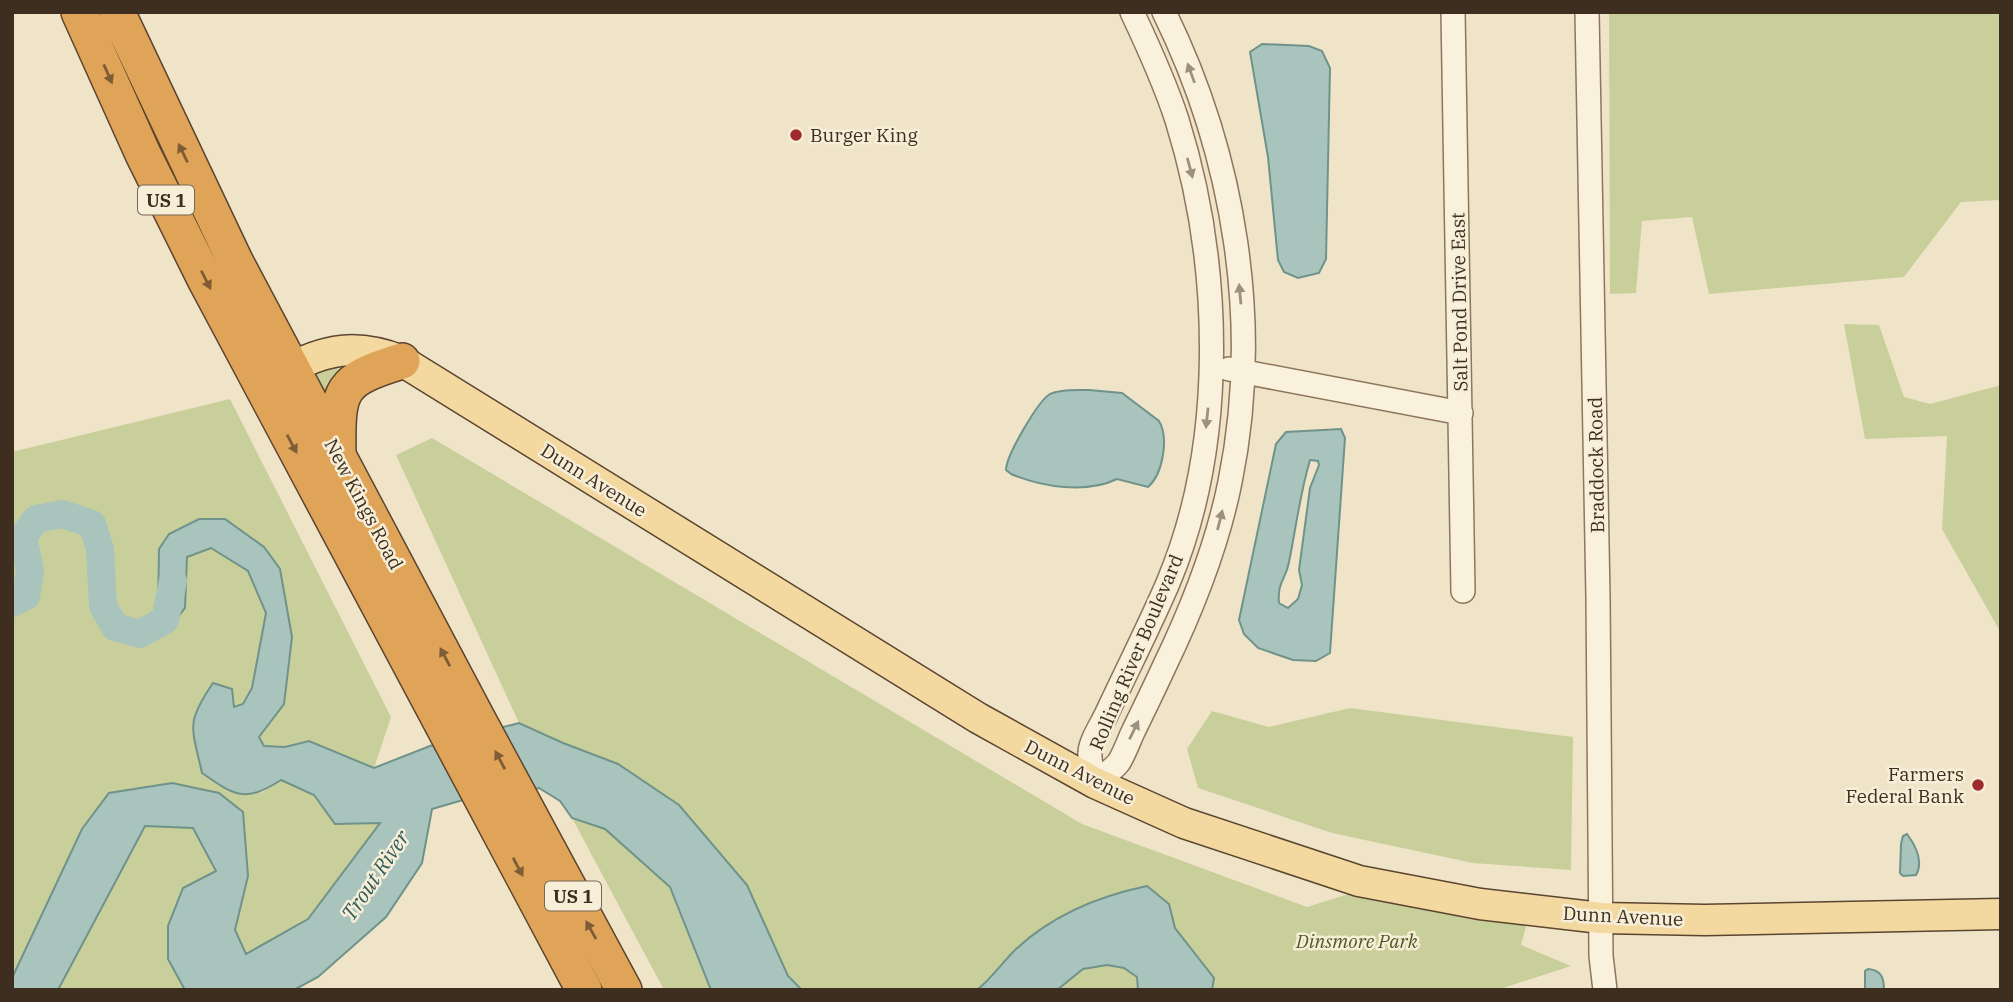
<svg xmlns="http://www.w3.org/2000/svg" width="2013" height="1002" font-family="'IBM Plex Serif',serif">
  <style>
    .green { fill: #c9cf9b }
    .water { fill: #a9c4bc; stroke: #6f938a; stroke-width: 2; fill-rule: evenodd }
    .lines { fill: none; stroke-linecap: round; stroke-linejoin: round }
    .river { stroke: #a9c4bc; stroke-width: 28 }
    .minor-casing { stroke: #8d765c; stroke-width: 26 }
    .major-casing { stroke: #5b4430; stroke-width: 33 }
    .highway-casing { stroke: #5b4430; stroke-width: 38 }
    .minor { stroke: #faf1dc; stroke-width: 23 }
    .major { stroke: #f3d9a0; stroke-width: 30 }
    .highway { stroke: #e0a458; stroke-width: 35 }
    .oneway { fill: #9c907e }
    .oneway2 { fill: #7e5d36 }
    .poi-dot { fill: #9e2a2b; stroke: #f7eed8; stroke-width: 2.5 }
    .labels { text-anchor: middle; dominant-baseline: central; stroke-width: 5; stroke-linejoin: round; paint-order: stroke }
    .shield { fill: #f7eed8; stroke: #756857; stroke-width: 2 }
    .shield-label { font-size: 18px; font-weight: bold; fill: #3d2e20 }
    .poi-label { font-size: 19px; fill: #3d2e20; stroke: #f7eed8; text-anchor: start }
    .street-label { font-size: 19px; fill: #3d2e20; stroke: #f7eed8 }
    .park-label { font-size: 19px; font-style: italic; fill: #4d5a26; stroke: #f7eed8 }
    .water-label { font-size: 21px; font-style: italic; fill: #2f5d5a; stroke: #f7eed8 }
  </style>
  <rect width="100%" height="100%" fill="#f0e4c8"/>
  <path class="green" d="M1609 12H2001V200L1961 202 1904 277 1709 294 1692 217 1642 221 1636 293 1610 294Z
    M1844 324 1879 325 1904 397 1930 404 2001 385V633L1942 529 1947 436 1865 439Z
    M348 365 328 398 310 374 327 367Z
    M230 399 391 717 374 768 309 741 285 747 264 746 259 737 284 704 292 637 280 569 199 519 159 591 158 612 172 625 185 608 187 557 211 548 248 571 266 613 252 688 243 704 234 707 213 683 261 793 281 780 314 795 335 824 380 822 308 919 246 954 235 930 248 876 243 812 109 793 82 829 12 978V452Z
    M432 438 1082 824 1307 907 1355 892 1527 923 1521 945 1571 966 1497 990H1212L1214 978 1175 928 1169 904 983 985 977 990H802L563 743 519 723 396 455Z
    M1350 708 1573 737 1571 870 1473 863 1332 833 1198 788 1187 749 1212 711 1269 727Z
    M572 818 605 829 670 887 711 990H664Z
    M145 826 194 828 216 871 168 959 185 990H58Z
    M1107 965 1124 968 1137 978 1138 990H1057L1083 969Z"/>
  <path class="water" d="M1262 44 1309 46 1322 51 1330 68 1326 259 1319 273 1298 278 1284 272 1278 260 1268 157 1250 52Z
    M1089 390 1122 393 1159 421C1169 438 1163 474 1148 487L1117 479C1086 494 1042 487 1011 474L1006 470C1006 456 1038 401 1050 394 1060 389 1078 390 1089 390Z
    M1341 429 1345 438 1330 653 1316 661 1293 660 1258 648 1244 634 1239 620 1276 444 1286 432ZM1310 460 1318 461 1319 465 1310 488 1299 570 1302 585 1298 599 1288 608 1279 603C1277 582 1286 579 1289 562 1296 528 1300 493 1310 460Z
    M199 519H225L264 547 280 569 292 637 284 704 259 737 264 746 285 747 309 741 374 768 430 746 519 723 563 743 618 764 679 805 747 885 788 976 802 990H711L670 887 605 829 572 818 560 801 539 788 463 800 432 809 422 863 386 917 318 977 294 990H185L168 959V926L183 888 216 871 193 828 145 826 58 990H12V978L82 829 109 793 172 783 219 793 243 812 248 876 235 930 246 954 308 919 380 823 335 824 314 795 281 780C245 803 235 796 202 773 192 727 185 724 213 683L232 689 234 707 243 704 252 688 266 613 248 571 211 548 187 557 185 608 171 626 158 612 159 549 169 534Z
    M1907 834C1916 846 1924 861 1916 875L1903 876 1900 873 1901 844 1903 836Z
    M1147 886 1169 904 1175 928 1214 978 1212 990H1138L1137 977 1124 968 1107 965 1083 969 1057 990H977C991 979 1002 963 1015 950 1052 915 1099 896 1147 886Z
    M1868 969C1881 970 1884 977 1884 990H1865V971Z"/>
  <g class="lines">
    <path class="river" d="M12 603 26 596 30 570 23 537 36 519 62 514 92 524 100 549 103 606 115 627 140 634 165 620 173 581"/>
    <g class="minor-casing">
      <path id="minor" d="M1453 12 1463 591
        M1587 12 1598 597 1601 956 1605 990
        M1229 369 1461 413
        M1095 783C1102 777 1113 770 1119 762 1124 754 1128 743 1132 734 1143 711 1154 689 1164 667 1193 607 1217 547 1230 482 1262 325 1235 156 1164 12
        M1095 783C1093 773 1089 761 1090 752 1091 740 1102 724 1107 713 1127 670 1149 627 1168 583 1227 443 1222 264 1177 120 1165 83 1149 48 1132 12"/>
    </g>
    <g class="major-casing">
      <path id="major" d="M272 377C319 352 350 340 402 361L978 718 1095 783 1184 823 1359 881 1480 904 1523 909 1601 918 1705 920 2001 914"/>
    </g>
    <g class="highway-casing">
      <path id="highway" d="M79 12 143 154 205 279 584 990
        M117 12 235 261 477 718 624 990
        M338 453C337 389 339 380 402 361"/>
    </g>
    <use href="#minor" class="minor"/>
    <use href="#major" class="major"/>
    <use href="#highway" class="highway"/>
  </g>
  <defs><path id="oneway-solid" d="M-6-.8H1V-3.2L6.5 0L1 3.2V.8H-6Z" transform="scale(1.75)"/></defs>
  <g class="oneway">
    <use href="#oneway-solid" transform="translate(1191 73) rotate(-110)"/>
    <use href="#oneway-solid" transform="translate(1190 168) rotate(75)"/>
    <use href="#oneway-solid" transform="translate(1240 294) rotate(-95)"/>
    <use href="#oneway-solid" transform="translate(1207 418) rotate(96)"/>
    <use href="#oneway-solid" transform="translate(1220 520) rotate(-76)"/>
    <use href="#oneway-solid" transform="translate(1134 730) rotate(-64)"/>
  </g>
  <g class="oneway2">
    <use href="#oneway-solid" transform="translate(108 74) rotate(66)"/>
    <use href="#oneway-solid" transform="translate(183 153) rotate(-116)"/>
    <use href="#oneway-solid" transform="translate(206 280) rotate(63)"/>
    <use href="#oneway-solid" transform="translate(292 444) rotate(62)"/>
    <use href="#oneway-solid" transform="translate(445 657) rotate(-118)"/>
    <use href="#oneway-solid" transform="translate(500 760) rotate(-118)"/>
    <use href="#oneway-solid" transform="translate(518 867) rotate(62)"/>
    <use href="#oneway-solid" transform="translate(591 930) rotate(-119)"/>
  </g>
  <g class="poi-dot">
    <circle cx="796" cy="135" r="7"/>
    <circle cx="1978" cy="785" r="7"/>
  </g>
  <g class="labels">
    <g class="shield">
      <rect x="138" y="185.5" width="56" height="29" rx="5"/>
      <rect x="545" y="881.5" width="56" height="29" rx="5"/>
    </g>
    <g class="shield-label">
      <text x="166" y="200">US 1</text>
      <text x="573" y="896">US 1</text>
    </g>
    <g class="poi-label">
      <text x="810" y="135">Burger King</text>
      <text x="1964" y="774" text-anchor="end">Farmers<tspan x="1964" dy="22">Federal Bank</tspan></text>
    </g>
    <g class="street-label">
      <text transform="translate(1459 302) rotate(-91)">Salt Pond Drive East</text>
      <text transform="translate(1596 465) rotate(-91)">Braddock Road</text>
      <text transform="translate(594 480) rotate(32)">Dunn Avenue</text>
      <text transform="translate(364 504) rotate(62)">New Kings Road</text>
      <text transform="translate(1136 652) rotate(-67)">Rolling River Boulevard</text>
      <text transform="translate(1080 772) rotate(27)">Dunn Avenue</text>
      <text transform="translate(1623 916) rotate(3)">Dunn Avenue</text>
    </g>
    <g class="park-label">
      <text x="1357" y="941">Dinsmore Park</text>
    </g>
    <g class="water-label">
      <text transform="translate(375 875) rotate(-56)">Trout River</text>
    </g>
  </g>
  <rect width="2013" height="1002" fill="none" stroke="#3d2e20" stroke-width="28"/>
</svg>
